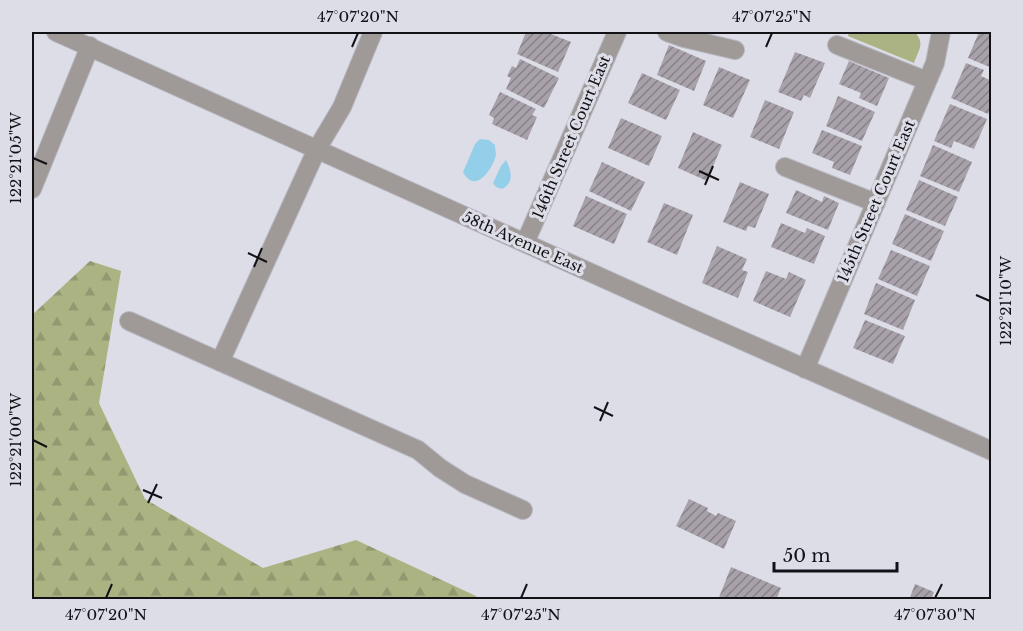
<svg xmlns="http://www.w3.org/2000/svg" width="1023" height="631" font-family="'Libre Baskerville',serif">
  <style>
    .forest { fill: url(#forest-firs) }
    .green { fill: #abb383 }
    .water { fill: #94cfea }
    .building { fill: url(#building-hatch) }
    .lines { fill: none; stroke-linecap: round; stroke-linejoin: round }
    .minor-casing { stroke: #b8b8c2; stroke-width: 20 }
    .minor { stroke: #9f9a98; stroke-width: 18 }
    .ticks { fill: none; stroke: #121216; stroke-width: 2 }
    .labels { text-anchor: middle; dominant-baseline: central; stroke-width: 6; stroke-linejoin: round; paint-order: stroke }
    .street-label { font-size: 15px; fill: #121216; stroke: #dddde8 }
    .neatline { fill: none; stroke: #121216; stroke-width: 2 }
    .ticks-label { font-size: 15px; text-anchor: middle; fill: #121216 }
  </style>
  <defs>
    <pattern id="forest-firs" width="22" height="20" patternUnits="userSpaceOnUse" patternTransform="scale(1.5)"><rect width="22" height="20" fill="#abb383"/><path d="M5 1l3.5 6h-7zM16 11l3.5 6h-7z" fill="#929970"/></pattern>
    <pattern id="building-hatch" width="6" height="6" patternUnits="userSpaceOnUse" patternTransform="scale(1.5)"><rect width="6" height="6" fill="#a8a1a9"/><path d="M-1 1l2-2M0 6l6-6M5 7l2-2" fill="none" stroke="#878289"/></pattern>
  </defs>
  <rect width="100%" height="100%" fill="#dddde8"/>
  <path class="forest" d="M90 261 121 271 99 403 145 499 263 568 356 540 476 596 478 599H32V315Z"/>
  <path class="green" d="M849 32H915C925 44 919 49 914 63L848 36Z"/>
  <path class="water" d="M480 139 489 140 495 145C495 146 496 154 496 155 493 169 475 195 463 172L475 144Z
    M506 160C511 170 515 183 502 189L496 187 493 183 501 166Z"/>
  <path class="building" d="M526 32H546L571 42 558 72 517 54Z
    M979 32H992V68L968 58Z
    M669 45 706 61 694 91 657 75Z
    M795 52 825 63 810 98 804 95 801 101 778 92Z
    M520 59 559 78 544 108 506 89 511 78 507 76 512 66 516 68Z
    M849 61 889 78 877 106 859 98 861 93 839 84Z
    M966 63 984 70 981 76 992 81V106L988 114 951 98Z
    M719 67 750 80 733 118 703 105Z
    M642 73 680 90 666 120 628 103Z
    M500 92 536 109 532 115 537 117 527 140 492 124 494 118 489 115Z
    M838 96 875 112 862 141 826 126Z
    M765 100 794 112 779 149 750 137Z
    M950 104 987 119 974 149 954 141 951 148 934 141Z
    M621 118 662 136 649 166 608 148Z
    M822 130 862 146 850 175 832 168 834 162 812 153Z
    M693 132 722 145 707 181 678 168Z
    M933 145 972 162 959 192 920 176Z
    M602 162 645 182 631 211 589 191Z
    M919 180 958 197 945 226 906 210Z
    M740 182 769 194 755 228 748 226 746 231 723 222Z
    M796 190 822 202 824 196 839 203 828 230 786 213Z
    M586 196 627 214 614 244 573 226Z
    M664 203 693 215 677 255 647 242Z
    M905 214 944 231 931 261 892 244Z
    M781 223 805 233 807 228 825 236 814 264 771 247Z
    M717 246 747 259 742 270 748 272 738 298 702 283Z
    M891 250 930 266 917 296 878 279Z
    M766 271 786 279 789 272 806 280 790 317 753 301Z
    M876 283 915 300 903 330 864 314Z
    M865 320 905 336 893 364 853 348Z
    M689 499 708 508 707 511 716 516 718 513 736 521 724 549 676 526Z
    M731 567 781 588 776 600H718Z
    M915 584 934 592 931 600H909Z"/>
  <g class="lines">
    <g class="minor-casing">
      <path id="minor" d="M56 32 698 321 992 451
        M667 32 684 38 735 50
        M837 45 927 81
        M785 167 876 203
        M32 189 90 46
        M525 243 617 32
        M129 321 418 450 440 468 465 484 523 510
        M220 362 317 149 342 107 373 32
        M805 369 935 63 941 32"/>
    </g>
    <use href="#minor" class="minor"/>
  </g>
  <path class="ticks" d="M352 47 358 33M766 47 772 33M33 158 47 164M699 171 719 180M705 185 713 166M248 253 267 262M254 267 262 248M976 295 990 301M594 407 613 416M600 421 608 402M33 440 47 447M143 490 162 498M148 503 157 484M106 598 112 584M521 598 527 584M935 598 942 584"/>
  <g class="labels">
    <g class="street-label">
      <text transform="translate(571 137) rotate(-67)">146th Street Court East</text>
      <text transform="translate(876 201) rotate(-67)">145th Street Court East</text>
      <text transform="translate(523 242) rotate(24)">58th Avenue East</text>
    </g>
  </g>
  <rect width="1023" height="631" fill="none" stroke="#dddde8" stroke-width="66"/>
  <path d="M774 562v9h123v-9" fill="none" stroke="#121216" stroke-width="3"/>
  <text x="783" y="562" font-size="18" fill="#121216" stroke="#dddde8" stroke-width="4.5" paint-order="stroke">50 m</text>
  <rect x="33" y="33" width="957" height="565" class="neatline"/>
  <g class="ticks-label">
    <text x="358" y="22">47°07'20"N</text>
    <text x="772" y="22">47°07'25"N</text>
    <text transform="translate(16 158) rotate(-90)" y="5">122°21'05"W</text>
    <text transform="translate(1006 301) rotate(-90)" y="5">122°21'10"W</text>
    <text transform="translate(16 440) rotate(-90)" y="5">122°21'00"W</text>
    <text x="106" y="620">47°07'20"N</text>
    <text x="521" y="620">47°07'25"N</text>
    <text x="935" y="620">47°07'30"N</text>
  </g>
</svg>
